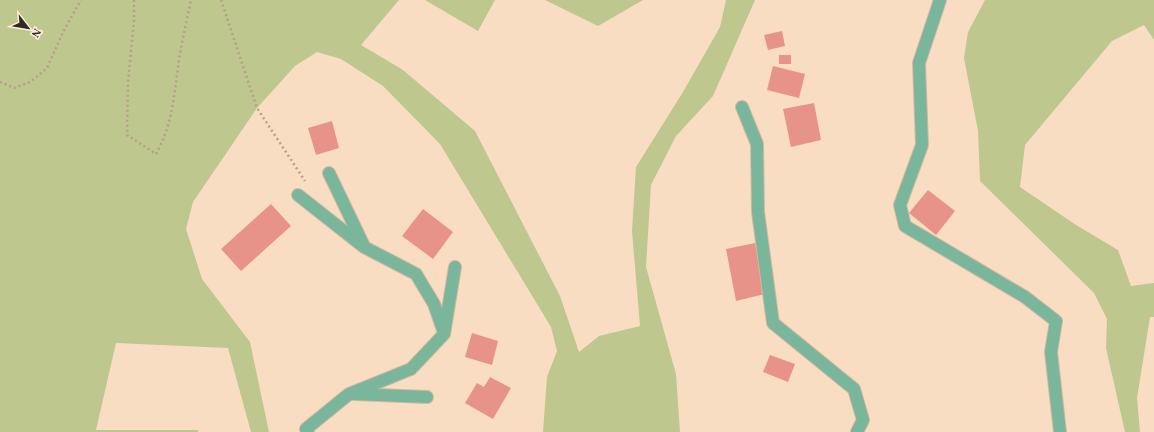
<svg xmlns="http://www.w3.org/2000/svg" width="1154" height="432" font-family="Georgia,serif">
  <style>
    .green { fill: #bec78e }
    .building { fill: #e7938a }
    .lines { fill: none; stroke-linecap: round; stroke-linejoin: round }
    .minor-casing { stroke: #d2b9a1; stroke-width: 14 }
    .path { stroke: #b6a08a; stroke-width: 2.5; stroke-dasharray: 2 3; stroke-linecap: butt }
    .minor { stroke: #79b69b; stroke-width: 12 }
  </style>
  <rect width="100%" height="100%" fill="#f9ddc2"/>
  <path class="green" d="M0 0H399L361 45 403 70 475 131 560 296 579 352 599 336 640 326 632 231 636 167 683 92 720 27 726 0H755L713 96 676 136 651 185 646 267 676 374 680 432H543L547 377 557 351 551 327 440 144 383 86 341 59 317 52 295 66 257 108 193 202 186 229 202 279 250 342 269 432H251L228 348 116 343 96 430H198V432H0Z
    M425 0H495L478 31Z
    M545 0H643L598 26Z
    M985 0H1154V40L1144 25 1112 41 1025 145 1020 187 1076 225 1118 250 1131 286 1154 283V317H1150L1137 398 1140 432H1125L1106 348 1107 319 1094 293 980 181 978 131 964 58 968 32Z"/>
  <path class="building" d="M782 31 785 46 768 50 764 35Z
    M779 55H791V64H779Z
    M773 66 805 74 799 98 767 90Z
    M814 103 821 140 791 147 783 109Z
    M332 121 339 148 316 155 308 128Z
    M928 190 955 211 936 235 909 213Z
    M271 204 291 226 241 271 221 249Z
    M423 209 453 232 433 259 402 236Z
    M755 243 765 294 736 301 726 249Z
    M472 333 498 341 492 365 465 357Z
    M770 355 795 364 788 382 763 372Z
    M490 377 511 388 493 419 465 403 477 383 484 387Z"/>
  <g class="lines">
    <g class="minor-casing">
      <path id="minor" d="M940 0 919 63 922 145 900 205 905 226 1025 297 1056 321 1051 352 1060 432
        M742 107 757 144 758 212 773 323 854 389 863 420 857 432
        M329 173 363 244
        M298 195 364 247 416 274 434 304 444 333
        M354 394 427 397
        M308 432 306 429 349 394 411 369 444 334 455 267"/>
    </g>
    <path class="path" d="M134 0V21L128 82 127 135 156 154C173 124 174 94 179 60 182 40 187 20 191 0
      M221 0 257 108 305 181
      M0 82 14 88 30 82 47 68 64 30 81 0"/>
    <use href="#minor" class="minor"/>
  </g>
  <g transform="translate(28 28) rotate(121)" stroke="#fdecdc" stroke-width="3" paint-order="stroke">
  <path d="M0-3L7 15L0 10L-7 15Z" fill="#34291f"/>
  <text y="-6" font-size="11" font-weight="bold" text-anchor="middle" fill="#34291f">N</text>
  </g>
</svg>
